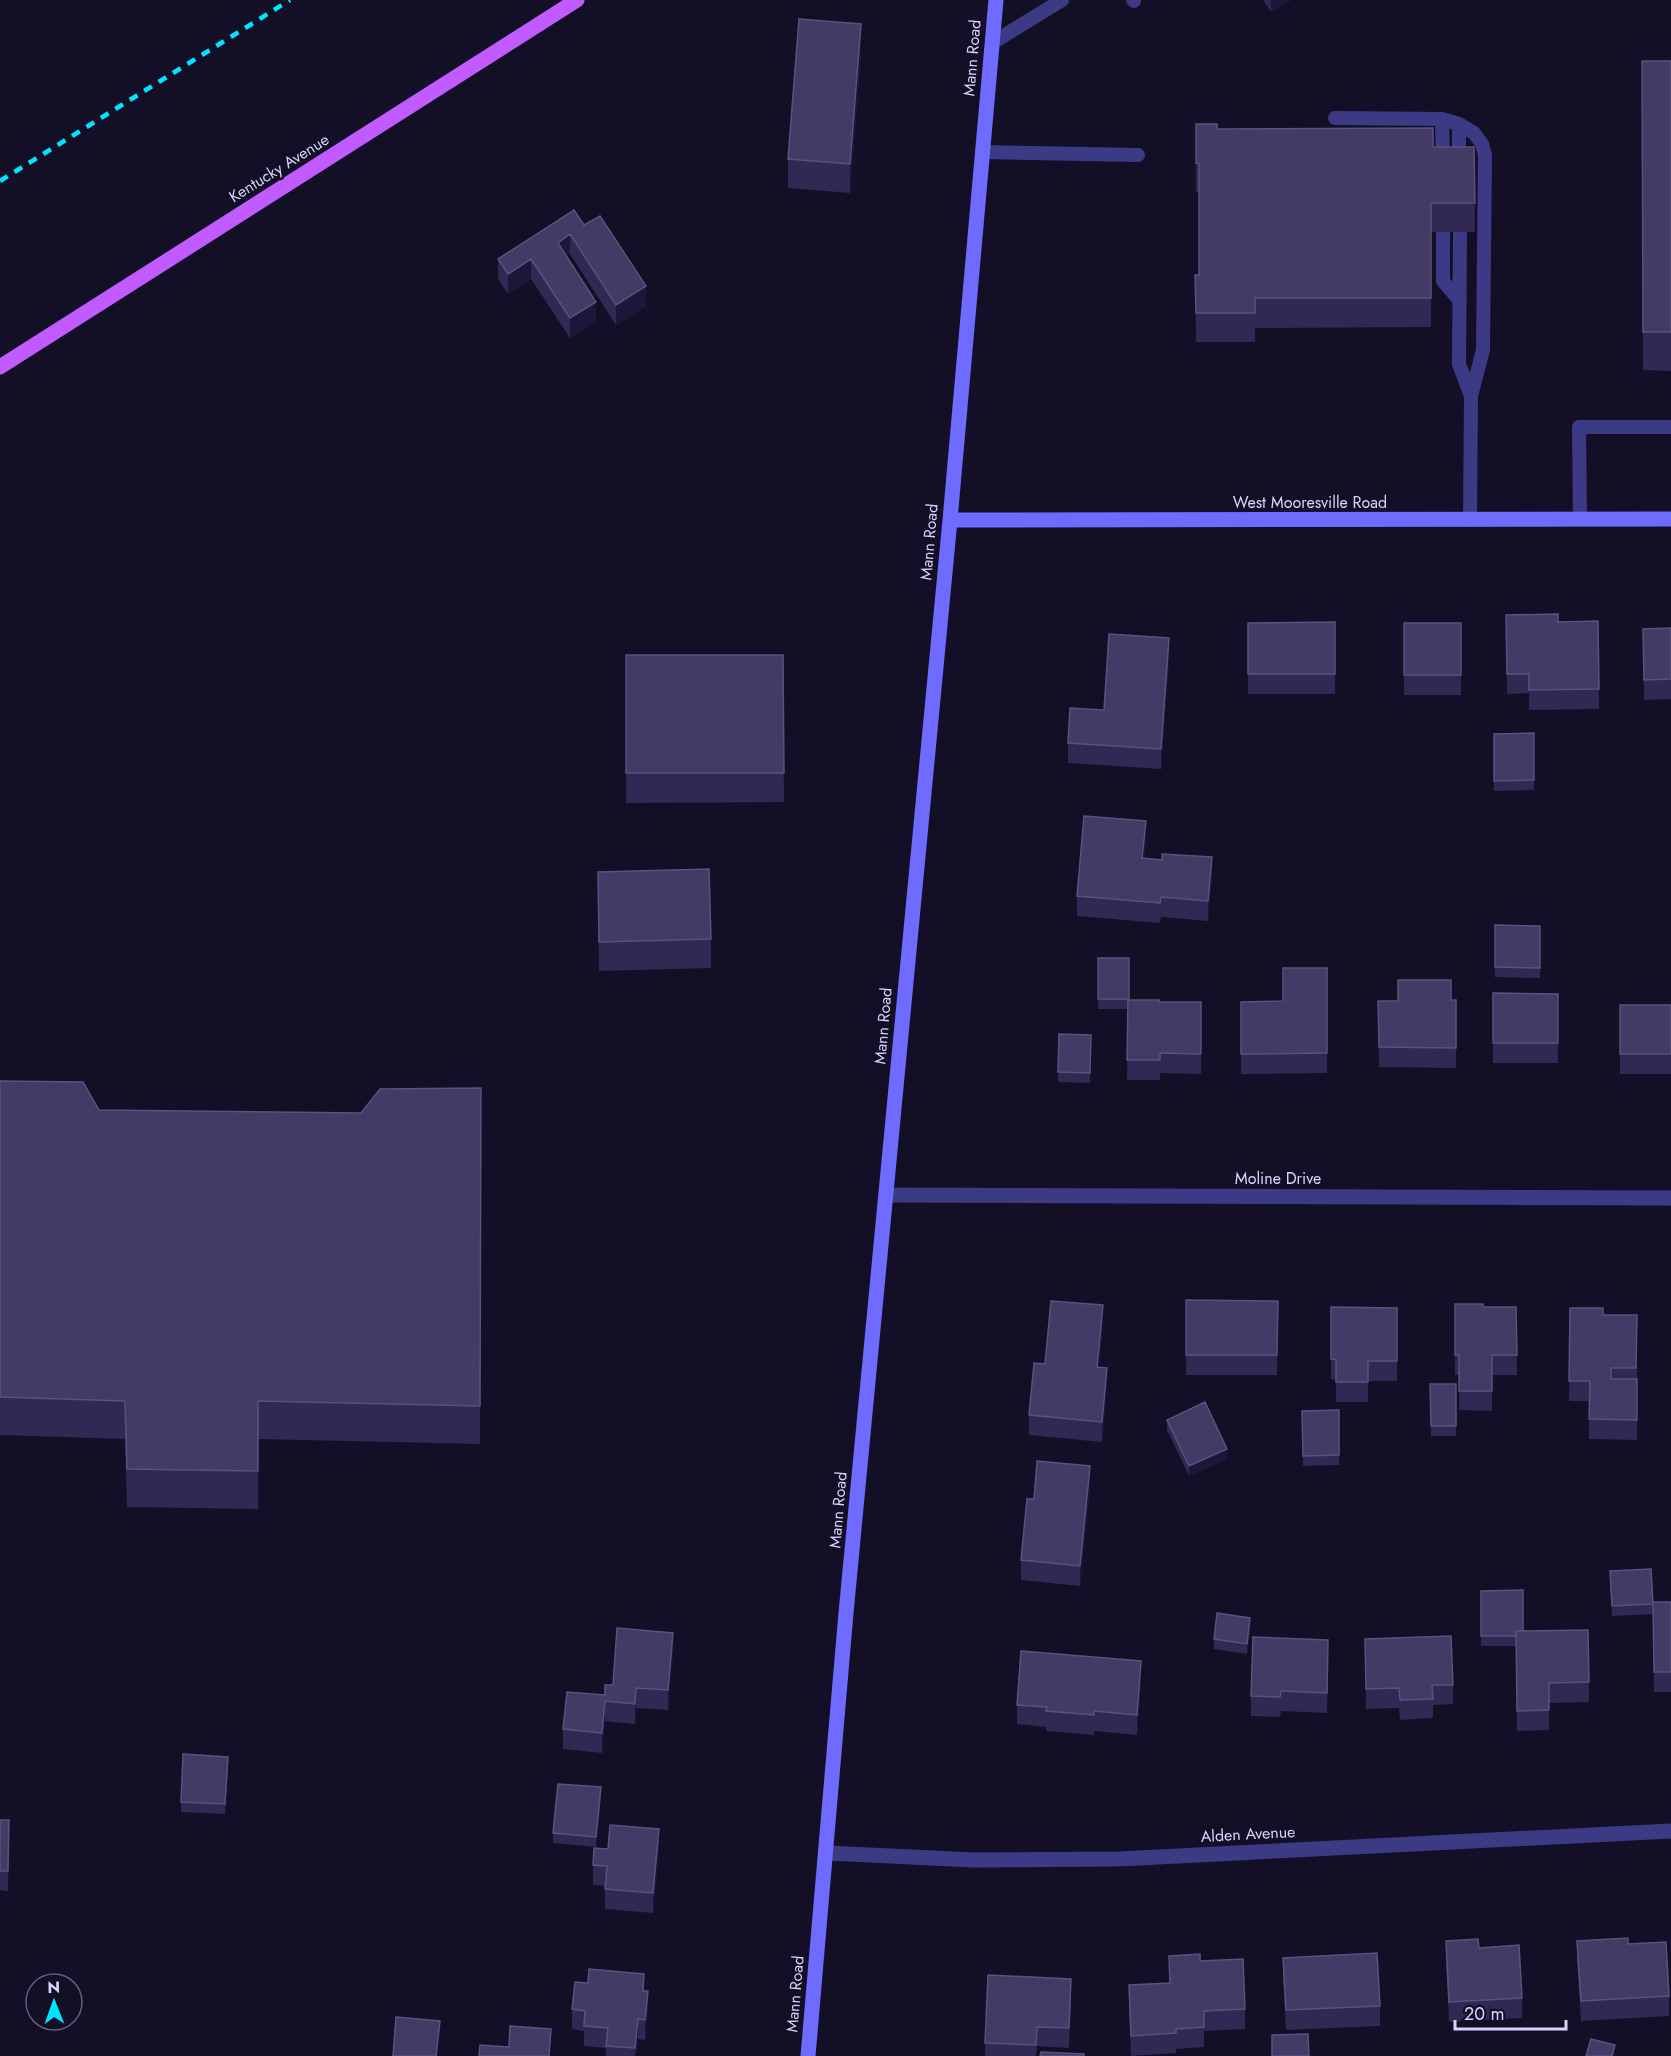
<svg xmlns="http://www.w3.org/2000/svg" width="1671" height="2056" font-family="Jost,sans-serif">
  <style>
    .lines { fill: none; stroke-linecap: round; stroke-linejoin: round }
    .lane { stroke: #3d3a85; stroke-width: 14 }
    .street { stroke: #3d3a85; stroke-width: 15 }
    .secondary { stroke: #6f6bff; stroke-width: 15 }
    .primary { stroke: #c25bff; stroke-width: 15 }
    .rail { stroke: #00e5ff; stroke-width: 4.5; stroke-dasharray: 9 8; stroke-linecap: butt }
    .wall { fill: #312854 }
    .shaded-wall { fill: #1d163a }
    .building { fill: #433a66; stroke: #5a527e; stroke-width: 1.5 }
    .labels { text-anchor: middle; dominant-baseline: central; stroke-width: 5; stroke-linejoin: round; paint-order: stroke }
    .street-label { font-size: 16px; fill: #d9d4ff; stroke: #130f26 }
  </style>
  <rect width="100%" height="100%" fill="#130f26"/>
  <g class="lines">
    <path class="lane" d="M1133 0 1134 1
      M992 43 1062 0
      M1335 118 1442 119 1459 124 1474 133 1482 144 1485 155 1483 350 1471 396 1470 520
      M1442 119 1443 165
      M982 152 1138 155
      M1459 165V124
      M1443 232V281L1460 301
      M1460 233 1459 364 1471 396
      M1580 519 1579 427H1671"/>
    <path class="street" d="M886 1195 1671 1198
      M827 1853 974 1860 1118 1859 1671 1831"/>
    <path class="secondary" d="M950 520 1671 519
      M808 2056 846 1613 950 520 996 0"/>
    <path class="primary" d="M0 367 577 0"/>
    <path class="rail" d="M0 181 290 0"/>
  </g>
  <path class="wall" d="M1263 0H1291L1271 12Z
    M861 53 850 193 788 188V159Z
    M1642 61H1671V371L1643 370Z
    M1196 124 1217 129 1433 147H1474L1475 232H1431V327L1255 328V342H1196L1195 275H1199V192H1196Z
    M584 225 646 306 616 325 570 254 567 256 596 322 570 338 531 279 508 294 498 279V259Z
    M1506 615 1558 622 1598 621 1599 709 1529 710V693L1507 694Z
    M1335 622V694H1248V623Z
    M1404 623H1461V695H1404Z
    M1671 628V699L1644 700 1643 629Z
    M626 655H783L784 802 626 803Z
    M1169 658 1161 769 1068 763V743L1104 710Z
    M1534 733V790L1494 791V734Z
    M1146 841 1144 859 1162 860 1212 877 1208 921 1161 917 1160 923 1077 916V896Z
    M598 872 711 939V968L599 971Z
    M1495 925 1540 926V978L1495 977Z
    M1098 958 1129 1000 1159 1002H1201V1074L1160 1073V1080H1127L1128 1009H1098Z
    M1327 968V1073L1241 1074V1002L1283 1001Z
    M1493 993 1558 994V1063H1493Z
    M1456 1000V1068L1379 1067 1378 1001Z
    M1620 1005H1671V1074H1620Z
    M1059 1034 1091 1035 1090 1083 1058 1082Z
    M0 1081 99 1110 361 1113 481 1088 480 1444 258 1439V1509L127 1507 125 1439 0 1435Z
    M1186 1300 1278 1301 1277 1375H1186Z
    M1455 1304 1483 1307H1516L1517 1375H1492V1411L1459 1410V1375H1455Z
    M1331 1307 1397 1308V1381H1368V1402H1336V1380L1331 1379Z
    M1570 1308 1603 1315H1637V1440L1589 1439V1401H1569Z
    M1103 1325 1099 1367 1107 1388 1102 1442 1029 1435V1415L1045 1364Z
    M1430 1384H1456V1436H1431Z
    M1339 1410V1465L1303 1466 1302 1411Z
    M1167 1420 1227 1459 1189 1476 1167 1430Z
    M1090 1486 1080 1586 1021 1580V1560L1034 1499Z
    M1610 1571 1653 1604V1614L1612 1616Z
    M1481 1591 1523 1631 1589 1682V1702L1549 1703V1730L1517 1731 1516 1646H1481Z
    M1653 1602H1671V1692H1654Z
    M1250 1628 1247 1654 1214 1649V1639Z
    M1365 1639 1453 1685V1704L1433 1705V1718L1400 1720 1399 1708 1366 1709Z
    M673 1653 668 1710 636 1708 635 1724 605 1721 602 1753 563 1749V1729L605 1695 613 1685Z
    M1328 1660 1327 1713 1281 1711 1280 1717 1251 1716V1696Z
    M1141 1681 1137 1735 1094 1731V1735L1046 1731V1727L1017 1724V1705Z
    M228 1767 225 1814 181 1812V1802Z
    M601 1797 596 1847 553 1843V1833Z
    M0 1820H9L8 1891 0 1890Z
    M608 1849H659L653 1913 605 1909V1886L593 1885V1865Z
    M1446 1941 1479 1948 1522 1998V2018L1449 2022 1446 1961Z
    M1577 1941 1628 1944 1669 1996V2016L1581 2021 1577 1961Z
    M1169 1956 1200 1961 1245 2009V2029L1204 2031V2047L1176 2049V2053L1131 2056 1129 2005V1985L1169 1983Z
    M1283 1958 1380 2006V2026L1286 2030 1283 1978Z
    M644 1991 648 2011 645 2040 638 2039 636 2056H606V2048L584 2046V2031L572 2029V2009Z
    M1071 1999 1069 2048 1037 2046 1036 2056H985V2043Z"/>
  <path class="shaded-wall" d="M1271 0H1291L1271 12Z
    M861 24V53L850 193V164Z
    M570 234V254L558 263V243Z
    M531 259V279L508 294V274Z
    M646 286V306L616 325V305Z
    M596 302V322L570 338V318Z
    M1169 638V658L1161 769V749Z
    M1146 821V841L1142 878V858Z
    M1212 857V877L1208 921V901Z
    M1103 1305V1325L1097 1387V1367Z
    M1107 1368V1388L1102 1442V1422Z
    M1227 1449V1459L1189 1476V1466Z
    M1090 1466V1486L1080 1586V1566Z
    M1250 1618V1628L1247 1654V1644Z
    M673 1633V1653L668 1710V1690Z
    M1328 1640V1660L1327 1713V1693Z
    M1141 1661V1681L1137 1735V1715Z
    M636 1688V1708L635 1724V1704Z
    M605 1701V1721L602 1753V1733Z
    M601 1787V1797L596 1847V1837Z
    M659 1829V1849L653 1913V1893Z
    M1071 1979V1999L1069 2048V2028Z
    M648 1991V2011L645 2040V2020Z
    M638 2019V2039L636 2056H635Z
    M440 2021V2031L437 2056H436Z"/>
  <path class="building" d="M799 19 861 24 850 164 788 159Z
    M1642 61H1671V332H1643Z
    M1196 124H1217V129L1433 128V147H1474L1475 203H1431V298H1255V313H1196L1195 275H1199V163H1196Z
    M574 210 584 225 600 216 646 286 616 305 570 234 558 243 596 302 570 318 531 259 508 274 498 259Z
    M1558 614V622L1598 621 1599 689 1529 690V674H1507L1506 615Z
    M1335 622V674H1248V623Z
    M1404 623H1461V675H1404Z
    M1671 628V679L1644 680 1643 629Z
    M1109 634 1169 638 1161 749 1068 743 1070 708 1104 710Z
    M626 655H783L784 773H626Z
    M1534 733V780L1494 781V734Z
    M1084 816 1146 821 1142 858 1162 860V854L1212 857 1208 901 1161 897 1160 903 1077 896Z
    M709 869 711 939 599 942 598 872Z
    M1495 925 1540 926V968L1495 967Z
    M1098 958H1129V999H1098Z
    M1283 968H1327V1053L1241 1054V1002L1283 1001Z
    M1398 980H1451V1000H1456V1048L1379 1047 1378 1001H1398Z
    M1493 993 1558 994V1043H1493Z
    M1128 1000H1159V1002H1201V1054L1160 1053V1060H1127Z
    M1620 1005H1671V1054H1620Z
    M1059 1034 1091 1035 1090 1073 1058 1072Z
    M0 1081 83 1082 99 1110 361 1113 380 1089 481 1088 480 1406 258 1401V1471L127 1469 125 1401 0 1397Z
    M1186 1300 1278 1301 1277 1355H1186Z
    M1051 1301 1103 1305 1097 1367 1107 1368 1102 1422 1029 1415 1034 1363 1045 1364Z
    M1455 1304H1483V1307H1516L1517 1355H1492V1391H1459V1355H1455Z
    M1331 1307 1397 1308V1361H1368V1382H1336V1360L1331 1359Z
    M1570 1308H1603V1315H1637L1636 1368H1611V1379H1637V1420L1589 1419 1590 1381H1569Z
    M1430 1384H1456V1426H1431Z
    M1205 1402 1227 1449 1189 1466 1167 1420Z
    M1339 1410V1455L1303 1456 1302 1411Z
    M1037 1461 1090 1466 1080 1566 1021 1560 1027 1499H1034Z
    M1651 1569 1653 1604 1612 1606 1610 1571Z
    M1523 1590V1631H1516V1636H1481V1591Z
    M1653 1602H1671V1672H1654Z
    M1217 1613 1250 1618 1247 1644 1214 1639Z
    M617 1628 673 1633 668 1690 636 1688 635 1704 605 1701 602 1733 563 1729 567 1692 605 1695V1685H613Z
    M1588 1630 1589 1682 1549 1683V1710L1517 1711 1516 1631Z
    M1451 1636 1453 1685H1432L1433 1699 1400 1700 1399 1688 1366 1689 1365 1639Z
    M1253 1637 1328 1640 1327 1693 1281 1691 1280 1697 1251 1696Z
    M1021 1651 1141 1661 1137 1715 1094 1711V1715L1046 1711 1047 1707 1017 1705Z
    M183 1754 228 1757 225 1804 181 1802Z
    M558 1784 601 1787 596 1837 553 1833Z
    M0 1820H9L8 1871H0Z
    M610 1825 659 1829 653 1893 605 1889 607 1866 593 1865 594 1848 608 1849Z
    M1628 1938V1944L1666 1942 1669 1996 1581 2001 1577 1941Z
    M1478 1939 1479 1948 1519 1945 1522 1998 1449 2002 1446 1941Z
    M1377 1953 1380 2006 1286 2010 1283 1958Z
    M1200 1954V1961L1243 1959 1245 2009 1204 2011V2027L1176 2029V2033L1131 2036 1129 1985 1170 1983 1169 1956Z
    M589 1969 644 1974 643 1991H648L645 2020 638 2019 635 2048 606 2046 608 2028 584 2026 585 2011 572 2009 575 1982 588 1983Z
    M988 1975 1071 1979 1069 2028 1037 2027 1036 2045 985 2043Z
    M396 2017 440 2021 436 2056H393Z
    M510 2026 551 2029 549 2056H479L480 2045 509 2047Z
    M1308 2034 1309 2056H1272V2035Z
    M1591 2039 1615 2045 1612 2056H1586Z
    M1041 2052 1084 2054V2056H1040Z"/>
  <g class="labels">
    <g class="street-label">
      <text transform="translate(972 58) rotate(-85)">Mann Road</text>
      <text transform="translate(279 168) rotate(-32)">Kentucky Avenue</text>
      <text x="1310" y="502">West Mooresville Road</text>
      <text transform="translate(929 542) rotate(-85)">Mann Road</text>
      <text transform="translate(883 1026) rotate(-85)">Mann Road</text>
      <text x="1278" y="1178">Moline Drive</text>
      <text transform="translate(838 1510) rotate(-85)">Mann Road</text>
      <text transform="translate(1248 1834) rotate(-3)">Alden Avenue</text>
      <text transform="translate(795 1994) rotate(-85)">Mann Road</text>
    </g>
  </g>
  <g transform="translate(54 2002) rotate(359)"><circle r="28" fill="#130f26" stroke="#625e7d" stroke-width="1.5"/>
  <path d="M0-4.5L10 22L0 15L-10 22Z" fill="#00e5ff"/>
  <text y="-9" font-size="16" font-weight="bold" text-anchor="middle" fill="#d9d4ff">N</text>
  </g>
  <path d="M1455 2020v9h111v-9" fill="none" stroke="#d9d4ff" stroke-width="3"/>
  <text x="1464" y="2020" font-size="18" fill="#d9d4ff" stroke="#130f26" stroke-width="4.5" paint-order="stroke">20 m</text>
</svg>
